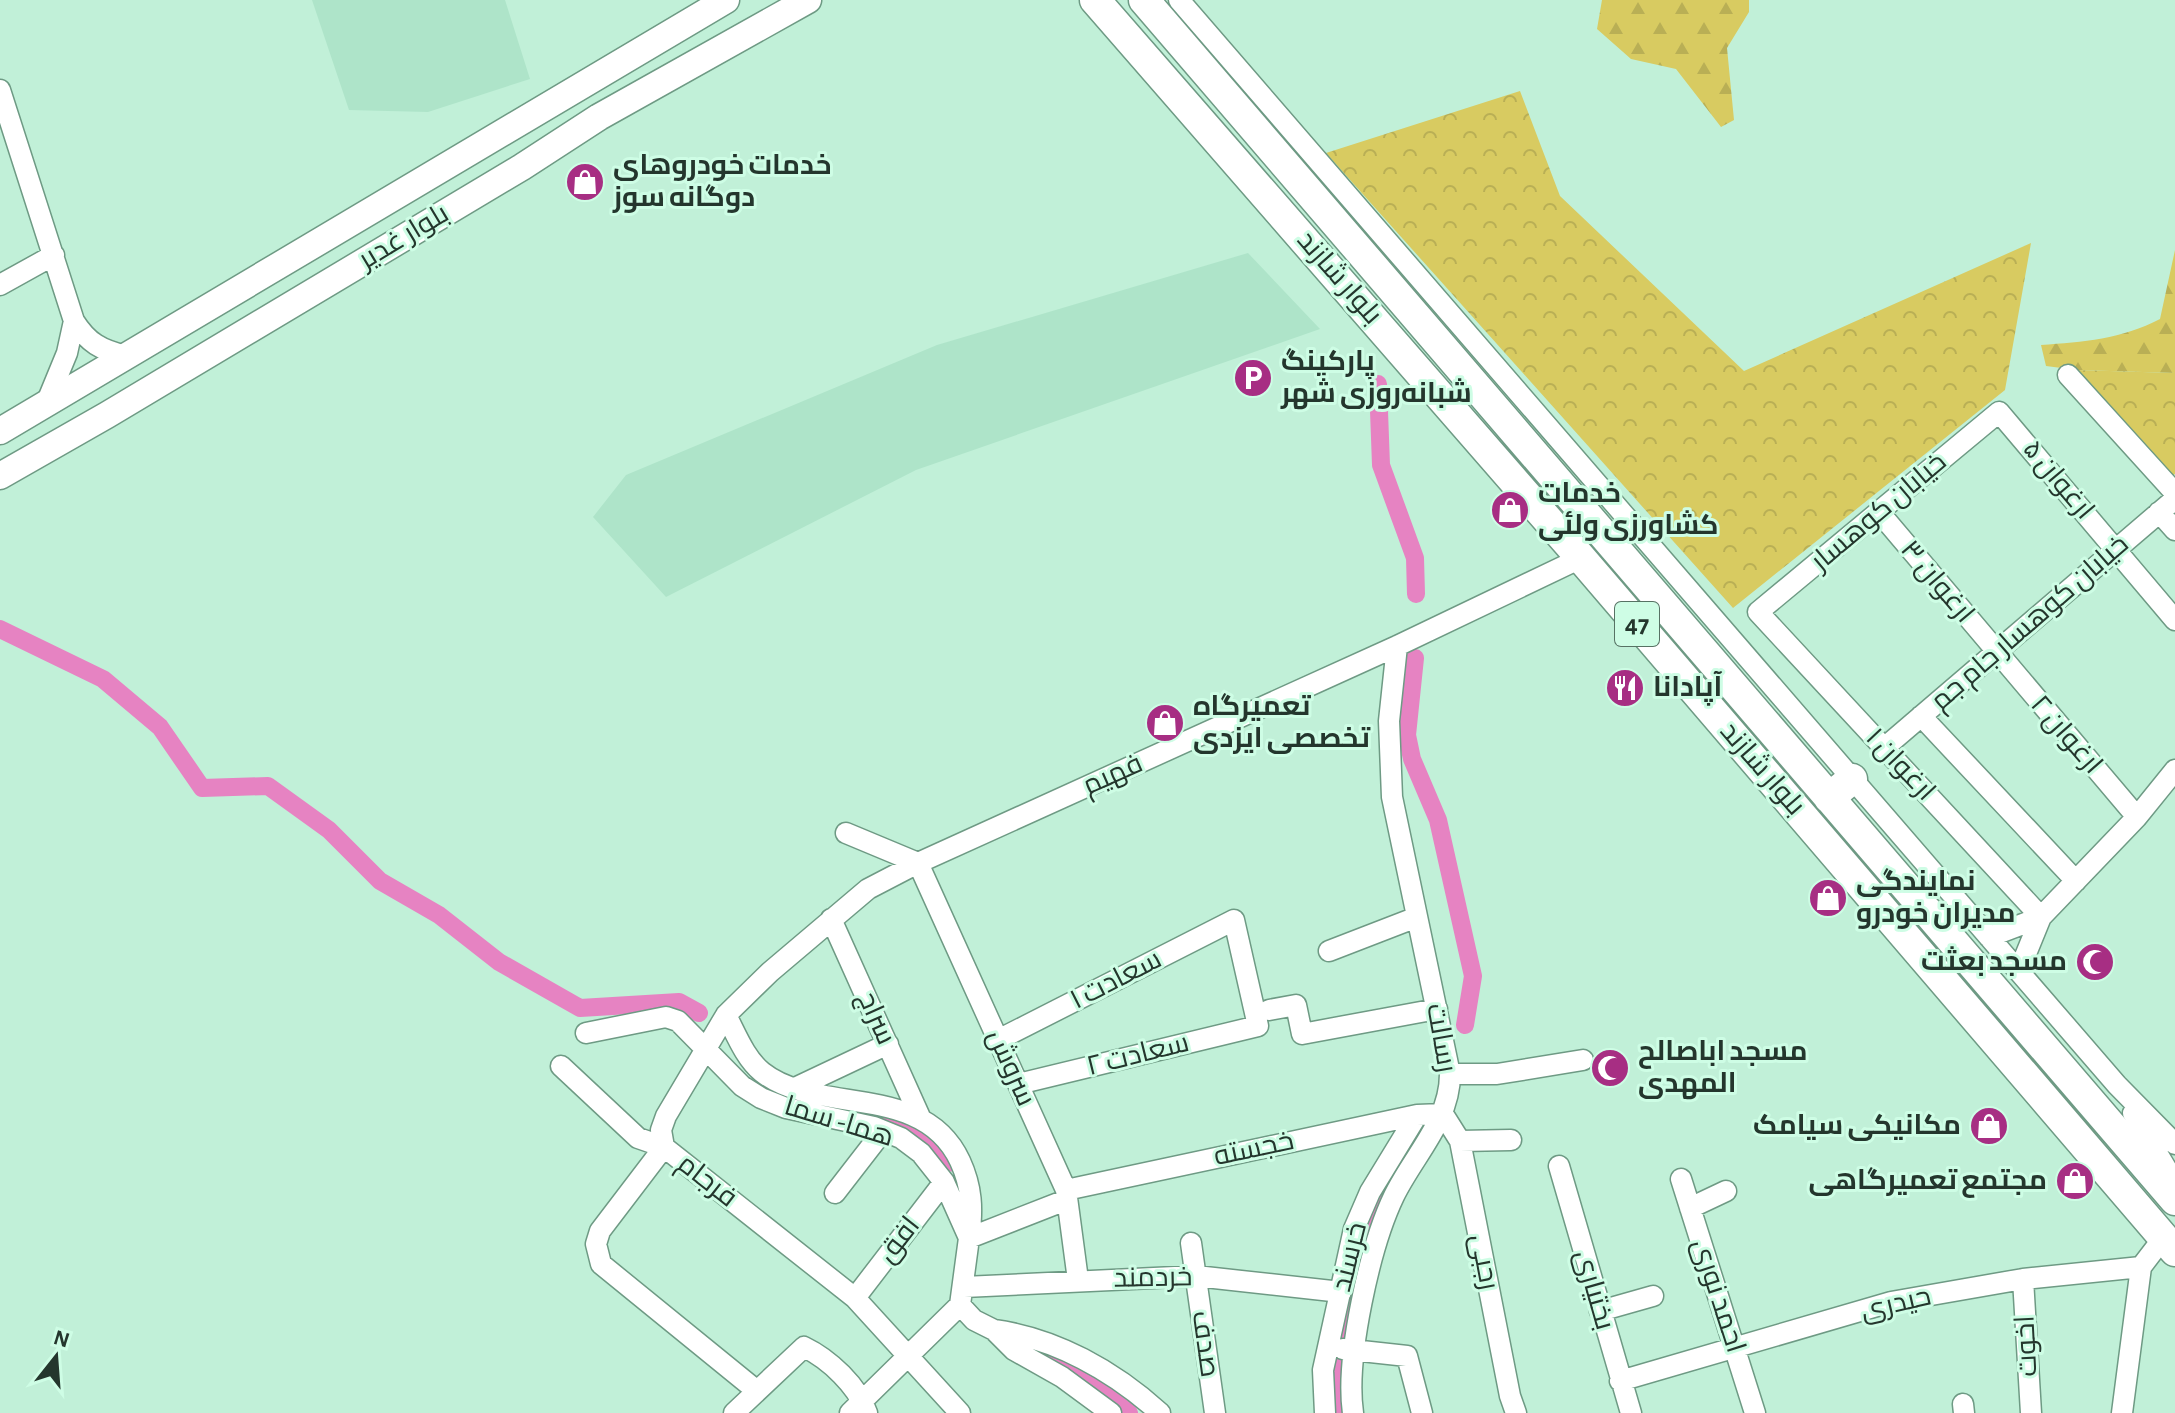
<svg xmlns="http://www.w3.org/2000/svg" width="2175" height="1413" font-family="'Alegreya Sans',Cairo,sans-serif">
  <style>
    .built { fill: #aee4c9 }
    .forest { fill: url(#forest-firs) }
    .park { fill: url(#park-crowns) }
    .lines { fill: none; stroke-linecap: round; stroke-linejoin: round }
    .canal { stroke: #e683c2; stroke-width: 18 }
    .minor-casing { stroke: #6e9a84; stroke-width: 23 }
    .major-casing { stroke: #6e9a84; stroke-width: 29 }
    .highway-casing { stroke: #6e9a84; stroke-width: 33 }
    .minor { stroke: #fff; stroke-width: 20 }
    .major { stroke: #fff; stroke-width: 26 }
    .highway { stroke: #fff; stroke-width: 30 }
    .labels { text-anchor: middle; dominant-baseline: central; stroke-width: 6; stroke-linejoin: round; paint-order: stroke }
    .shield { fill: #cefde5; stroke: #577264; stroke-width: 2 }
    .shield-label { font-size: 26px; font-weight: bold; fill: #24362d }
    .poi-label { font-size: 28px; font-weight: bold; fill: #24362d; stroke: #cefde5; text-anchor: start }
    .street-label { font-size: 28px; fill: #24362d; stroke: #cefde5 }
  </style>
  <defs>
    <pattern id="forest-firs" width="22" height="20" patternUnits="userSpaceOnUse" patternTransform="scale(2)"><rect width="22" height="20" fill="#d8cb61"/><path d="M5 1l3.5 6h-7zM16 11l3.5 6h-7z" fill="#b9af55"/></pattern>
    <pattern id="park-crowns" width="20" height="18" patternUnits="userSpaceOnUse" patternTransform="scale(2)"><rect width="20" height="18" fill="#d8cb61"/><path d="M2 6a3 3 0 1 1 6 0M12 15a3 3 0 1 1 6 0" fill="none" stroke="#b9af55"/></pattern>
  </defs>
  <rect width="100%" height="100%" fill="#c1f0d8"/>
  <path class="built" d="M312 0H505L530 79 428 112 349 110Z
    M1248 253 1320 329 916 470 666 597 593 517 626 475 937 345Z"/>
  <path class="forest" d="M1602 0H1749V12L1727 48 1734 120 1721 127 1676 69 1631 59 1597 29Z
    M2175 250V373L2077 370 2046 366 2041 345C2083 342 2122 339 2160 319Z"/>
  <path class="park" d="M1520 91 1560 196 1744 371 2031 243 2005 390 1733 608 1326 153Z
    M2077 370 2175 373V474L2172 476Z"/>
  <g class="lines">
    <path class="canal" d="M1378 384 1381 465 1415 558 1416 594
      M0 629 103 679 160 727 202 788 268 786 329 830 380 881 439 915 499 962 580 1008 679 1002 699 1013
      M1415 658 1407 735 1412 759 1438 820 1473 976 1465 1025
      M848 1109C889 1115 927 1130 954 1163
      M1022 1342 1066 1365 1129 1413
      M1339 1413 1336 1358 1364 1233 1386 1186 1420 1135"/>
    <g class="minor-casing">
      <path id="minor" d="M1179 0 2117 1085 2175 1144
        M0 90 74 321C88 343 101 350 126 356
        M0 285 54 255
        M2068 375 2175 493
        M46 404 67 353 74 321
        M1879 512 2137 817
        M2159 512 2175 530
        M1921 716 2076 881
        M1884 748 2175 499
        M846 833 918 863 1066 1190 1078 1280
        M2041 917 1758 612 1999 412 2175 620
        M831 919 920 1117
        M1989 937 2041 917
        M1329 951 1417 917
        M2019 971 2041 917 2137 817 2175 770
        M1269 1010 1296 1005 1302 1034 1437 1009
        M726 1015C736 1034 745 1058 762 1072 817 1116 923 1081 960 1161 972 1187 973 1209 969 1238
        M586 1033 666 1017 678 1021 742 1086 761 1098 786 1108 874 1127 901 1138 921 1153 944 1182 969 1238 960 1305
        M998 1040 1234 920 1258 1026 1018 1084
        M561 1066 638 1138 664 1147 855 1298 960 1413
        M1450 1074H1497L1583 1060
        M795 1088 888 1044
        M2133 1113 2175 1183
        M1443 1114 1460 1141 1510 1396 1516 1413
        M1460 1141 1511 1140
        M1559 1166 1631 1413
        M1681 1179 1755 1413
        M1066 1190 1417 1115 1443 1114
        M835 1193 883 1131
        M1690 1208 1726 1191
        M969 1238 1066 1200
        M1191 1243 1215 1413
        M2023 1279 2031 1413
        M964 1287 1196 1276 1341 1292
        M855 1298 944 1182
        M960 1305 974 1320 994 1330 1014 1350 1062 1377 1111 1413
        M1600 1311 1653 1296
        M994 1330C1055 1338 1114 1371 1160 1413
        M1343 1349 1407 1356 1422 1413
        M1620 1381 1891 1302 2023 1279 2141 1267 2164 1237
        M757 1391 601 1264 596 1244 600 1231 664 1147 661 1130 666 1116 726 1015 770 972 868 889 918 863 1397 646 1581 558
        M1963 1404 1964 1413
        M734 1413 804 1347C829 1359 858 1386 867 1413
        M850 1413 960 1305
        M1325 1413 1323 1370 1354 1229 1370 1192 1417 1115
        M1353 1413C1345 1358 1370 1246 1394 1196 1414 1155 1450 1121 1450 1074L1392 797 1389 721 1397 646
        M2122 1413 2141 1267"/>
    </g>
    <g class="major-casing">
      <path id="major" d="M0 431 726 0
        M0 476 107 415 522 167 599 117 808 0"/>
    </g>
    <g class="highway-casing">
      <path id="highway" d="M1095 0 1581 558 2175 1251
        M1144 0 2175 1200
        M1829 798 1852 779"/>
    </g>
    <use href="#minor" class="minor"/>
    <use href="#major" class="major"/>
    <use href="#highway" class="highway"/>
  </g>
  <defs>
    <g id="shop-disc" transform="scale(2)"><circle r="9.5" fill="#a72e83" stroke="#cefde5"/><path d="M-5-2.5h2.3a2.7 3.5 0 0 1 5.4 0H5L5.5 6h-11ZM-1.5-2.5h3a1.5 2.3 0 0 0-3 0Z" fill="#fff"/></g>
    <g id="parking-disc" transform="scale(2)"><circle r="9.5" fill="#a72e83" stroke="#cefde5"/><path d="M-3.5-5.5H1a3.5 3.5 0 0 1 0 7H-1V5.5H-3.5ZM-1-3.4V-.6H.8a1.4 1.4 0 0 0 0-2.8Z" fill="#fff"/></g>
    <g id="restaurant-disc" transform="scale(2)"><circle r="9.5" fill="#a72e83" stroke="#cefde5"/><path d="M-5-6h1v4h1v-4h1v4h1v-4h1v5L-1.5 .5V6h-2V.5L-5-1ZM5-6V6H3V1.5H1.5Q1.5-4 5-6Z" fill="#fff"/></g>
    <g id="mosque-disc" transform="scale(2)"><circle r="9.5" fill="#a72e83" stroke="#cefde5"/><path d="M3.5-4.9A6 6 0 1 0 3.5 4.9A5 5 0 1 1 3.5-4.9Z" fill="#fff"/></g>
  </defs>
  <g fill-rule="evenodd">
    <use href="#shop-disc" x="585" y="182"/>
    <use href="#parking-disc" x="1253" y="378"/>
    <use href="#shop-disc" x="1510" y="510"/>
    <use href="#restaurant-disc" x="1625" y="688"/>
    <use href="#shop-disc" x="1165" y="723"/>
    <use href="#shop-disc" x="1828" y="898"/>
    <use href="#mosque-disc" x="2095" y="962"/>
    <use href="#mosque-disc" x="1610" y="1068"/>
    <use href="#shop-disc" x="1989" y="1126"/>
    <use href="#shop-disc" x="2075" y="1181"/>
  </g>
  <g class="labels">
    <rect class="shield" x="1615" y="602" width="44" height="44" rx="6"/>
    <g class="shield-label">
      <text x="1637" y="624">47</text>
    </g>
    <g class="poi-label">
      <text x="613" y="166">خدمات خودروهای<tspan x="613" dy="32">دوگانه سوز</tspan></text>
      <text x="1281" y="362">پارکینگ<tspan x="1281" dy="32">شبانه‌روزی شهر</tspan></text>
      <text x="1538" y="494">خدمات<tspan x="1538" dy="32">کشاورزی ولئی</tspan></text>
      <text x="1653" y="688">آپادانا</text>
      <text x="1193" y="707">تعمیرگاه<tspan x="1193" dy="32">تخصصی ایزدی</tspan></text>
      <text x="1856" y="882">نمایندگی<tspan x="1856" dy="32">مدیران خودرو</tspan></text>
      <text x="2067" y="962" text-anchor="end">مسجد بعثت</text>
      <text x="1638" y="1052">مسجد اباصالح<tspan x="1638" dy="32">المهدی</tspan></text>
      <text x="1961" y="1126" text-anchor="end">مکانیکی سیامک</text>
      <text x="2047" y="1181" text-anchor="end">مجتمع تعمیرگاهی</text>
    </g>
    <g class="street-label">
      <text transform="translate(404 237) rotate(-31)">بلوار غدیر</text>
      <text transform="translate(1339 278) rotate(49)">بلوار شازند</text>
      <text transform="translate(2058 480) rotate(50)">ارغوان ۵</text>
      <text transform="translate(1879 512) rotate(-40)">خیابان کوهسار</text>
      <text transform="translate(1937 582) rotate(50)">ارغوان ۳</text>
      <text transform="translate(2030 623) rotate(-41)">خیابان کوهسار جام جم</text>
      <text transform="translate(2066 735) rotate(49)">ارغوان ۲</text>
      <text transform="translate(1900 765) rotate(47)">ارغوان ۱</text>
      <text transform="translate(1762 769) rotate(49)">بلوار شازند</text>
      <text transform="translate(1113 775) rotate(-24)">فهیم</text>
      <text transform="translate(1116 980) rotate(-27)">سعادت ۱</text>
      <text transform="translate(876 1018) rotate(66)">سراج</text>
      <text transform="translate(1441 1038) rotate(80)">رسالت</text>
      <text transform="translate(1138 1055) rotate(-14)">سعادت ۲</text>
      <text transform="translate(1011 1068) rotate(66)">سروش</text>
      <text transform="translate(839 1122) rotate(17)">هما- سما</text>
      <text transform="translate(1254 1149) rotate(-12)">خجسته</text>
      <text transform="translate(707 1181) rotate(38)">فرجام</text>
      <text transform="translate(899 1240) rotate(-52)">افق</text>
      <text transform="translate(1350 1257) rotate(-76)">خرسند</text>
      <text transform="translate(1484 1262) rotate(79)">رجبی</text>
      <text transform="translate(1153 1278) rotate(-1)">خردمند</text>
      <text transform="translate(1594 1290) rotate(74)">بختیاری</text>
      <text transform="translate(1718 1296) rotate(72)">احمد نوری</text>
      <text transform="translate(1896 1304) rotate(-13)">حیدری</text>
      <text transform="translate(1205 1344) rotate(82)">صدف</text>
      <text transform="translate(2027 1346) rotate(-93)">اخوت</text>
    </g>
  </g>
  <g transform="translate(56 1357) rotate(17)" stroke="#cefde5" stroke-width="6" paint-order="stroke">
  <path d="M0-6L14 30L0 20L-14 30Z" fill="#24362d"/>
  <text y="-12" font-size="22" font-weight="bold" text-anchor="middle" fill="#24362d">N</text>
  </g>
</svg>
